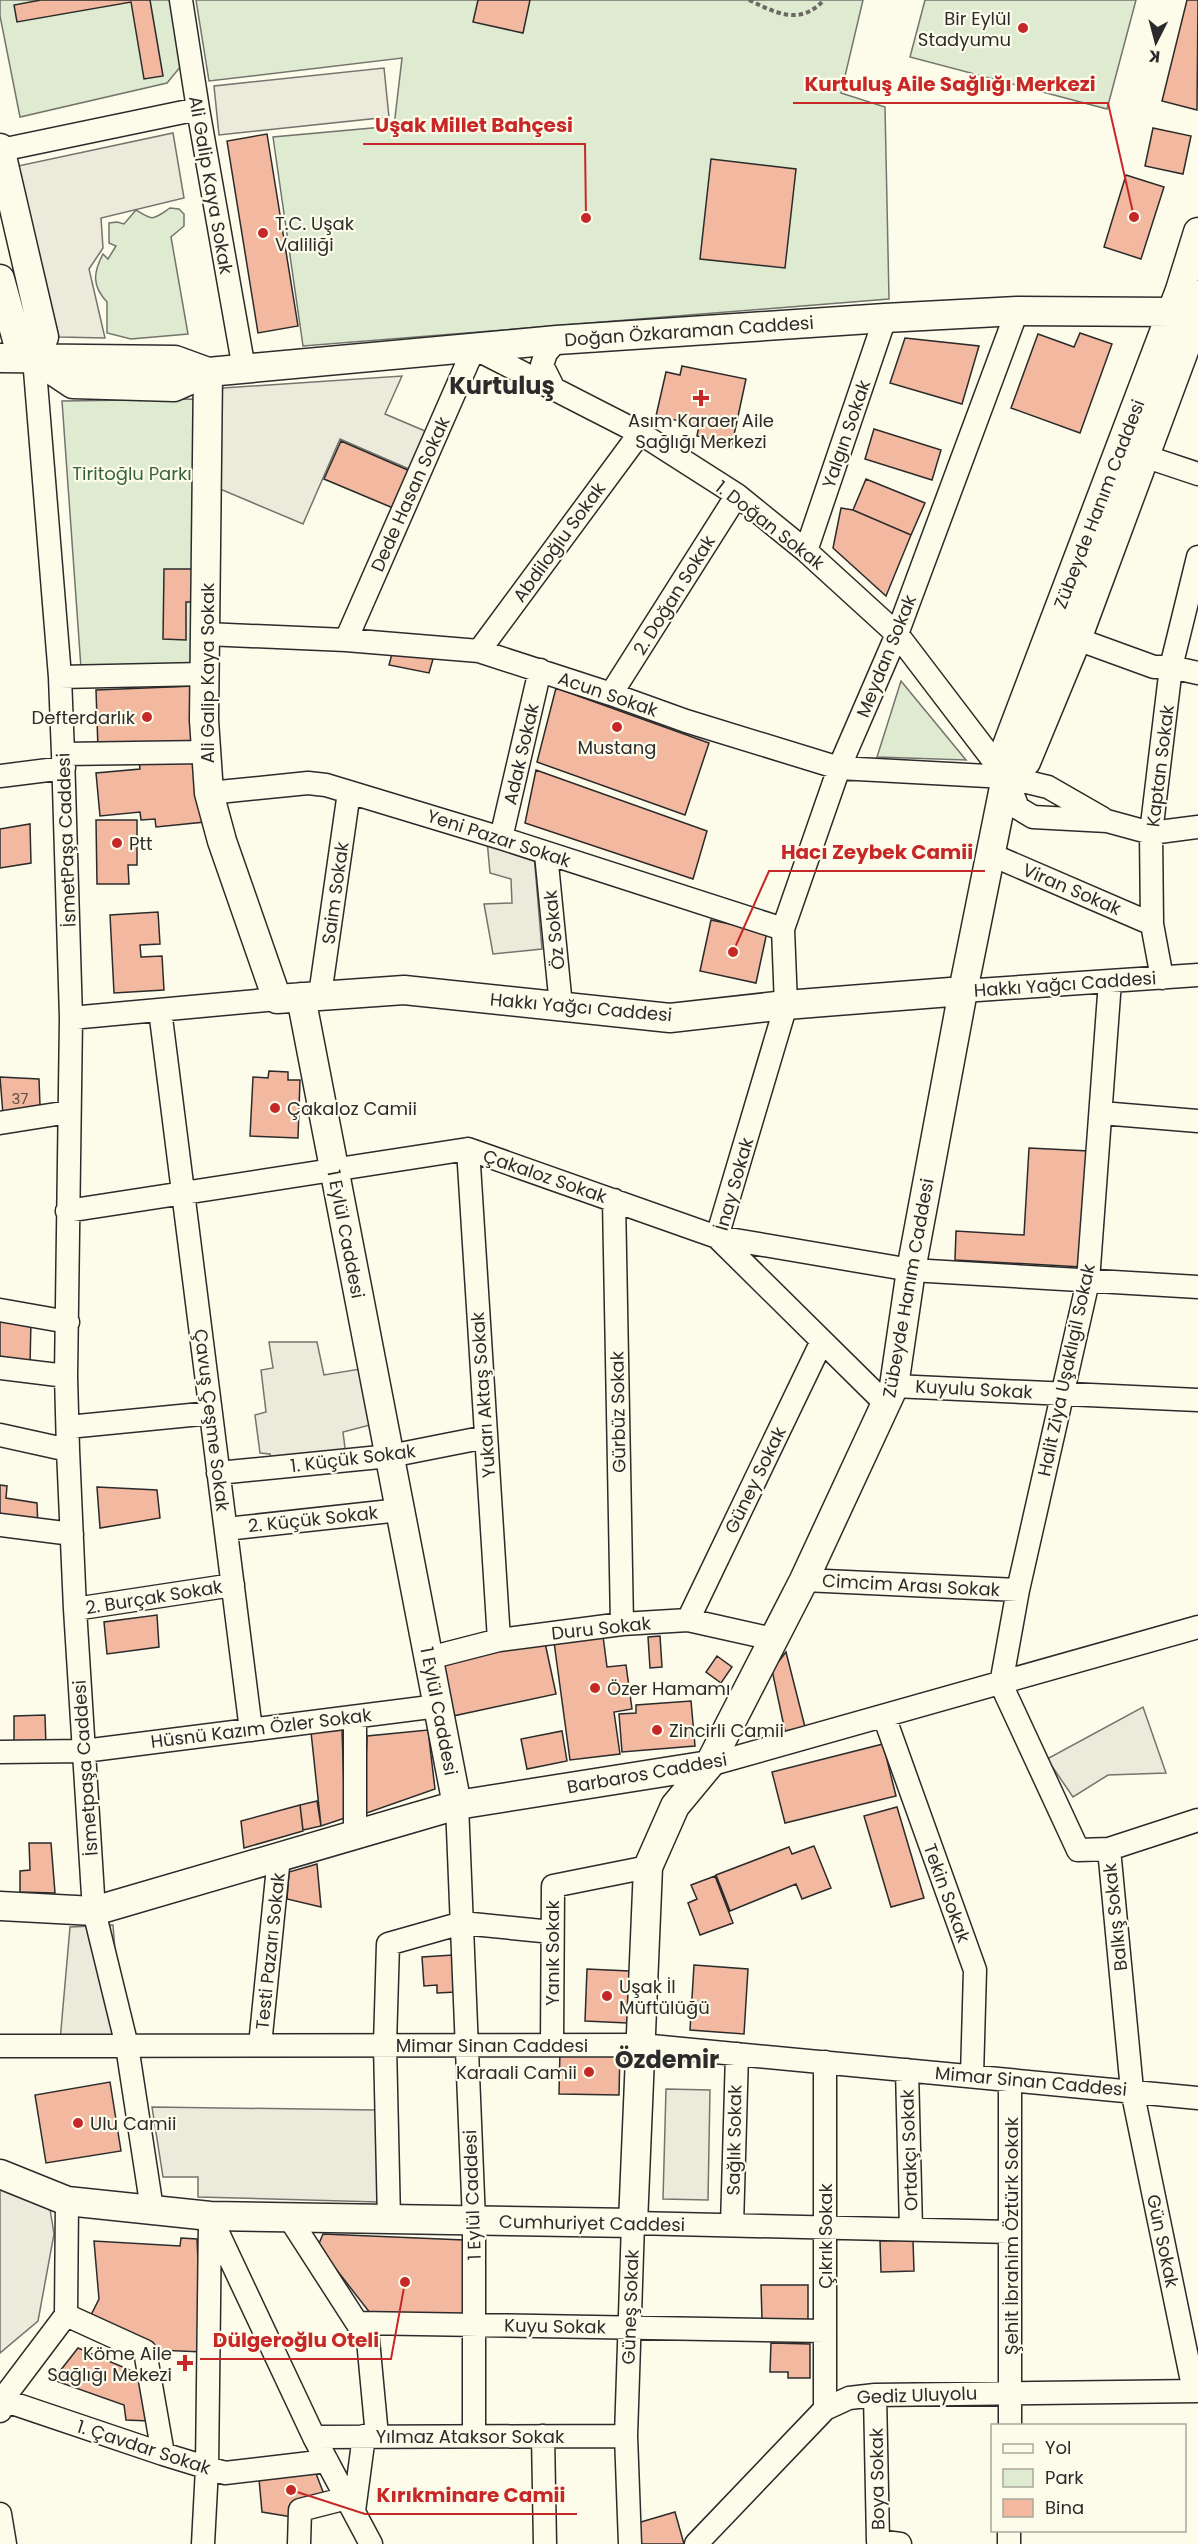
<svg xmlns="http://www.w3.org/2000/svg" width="1198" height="2544" font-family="Poppins,sans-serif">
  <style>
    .green { fill: #deebd1; stroke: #74746e; stroke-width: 1.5 }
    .parking { fill: #eceadb; stroke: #74746e; stroke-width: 1.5 }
    .building { fill: #f2b8a0; stroke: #2b2b2b; stroke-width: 1.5 }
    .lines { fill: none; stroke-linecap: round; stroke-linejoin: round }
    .minor-casing { stroke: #2b2b2b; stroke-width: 25 }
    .major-casing { stroke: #2b2b2b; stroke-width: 31 }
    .path { stroke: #6a6964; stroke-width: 4; stroke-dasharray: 4.5 3; stroke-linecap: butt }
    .minor { stroke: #fdfbea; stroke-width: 22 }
    .major { stroke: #fdfbea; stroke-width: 28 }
    .poi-dot { fill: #c62828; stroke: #fdfbea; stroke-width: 2 }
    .labels { text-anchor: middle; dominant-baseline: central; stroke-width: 4.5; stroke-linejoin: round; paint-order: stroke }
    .number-label { font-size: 15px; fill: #5d4e48 }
    .poi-label { font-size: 18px; fill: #2b2b2b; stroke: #fdfbea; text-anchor: start }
    .street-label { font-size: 18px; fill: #2b2b2b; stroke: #fdfbea }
    .park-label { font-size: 18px; fill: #34623c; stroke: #fdfbea }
    .district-label { font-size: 24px; font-weight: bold; fill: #2b2b2b; stroke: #fdfbea }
    .leader { fill: none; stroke: #c62828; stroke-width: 2 }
    .callout-dot { fill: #c62828; stroke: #fdfbea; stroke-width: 2 }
    .callout-label { font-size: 20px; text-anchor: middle; font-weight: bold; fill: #c62828; stroke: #fdfbea; stroke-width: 4.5; stroke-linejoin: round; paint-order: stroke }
  </style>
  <rect width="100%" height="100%" fill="#fdfbea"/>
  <path class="green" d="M0 0H170L181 66 167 83 20 117 0 16Z
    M196 0H863L841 93 885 107 889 299 303 346 273 137 394 126 402 58 209 81Z
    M925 0H1136L1107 109 910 57Z
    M170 208 179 209 184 214V226L171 237 188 334 131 339 107 333V302C92 286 93 273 103 254L108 259 116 246 109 243V223L117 222 124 224 136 210C154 221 152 220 170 208Z
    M197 399 198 669 81 668 62 401Z
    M901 681 966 760 877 757Z"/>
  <path class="parking" d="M384 68 389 117 219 135 214 86Z
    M173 133 184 198 101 218 103 248 89 269 105 338 59 337 18 166Z
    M402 376 385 414 425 431 409 469 340 439 303 524 220 489 219 394 223 388Z
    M487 840 534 855 542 949 493 954 484 904 512 903 511 879 490 873Z
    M269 1342H317L324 1375 360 1369 370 1425 343 1432 346 1456 273 1463 270 1454 260 1453 255 1415 266 1412 261 1370 273 1368Z
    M1143 1707 1166 1773 1108 1775 1073 1797 1047 1759Z
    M113 1925 122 2040 60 2041 70 1927Z
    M666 2089 710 2090 708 2200 663 2199Z
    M152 2107 376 2110 378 2202 198 2197V2177H163Z
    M0 2188 49 2203 54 2234 38 2321 0 2353Z"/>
  <path class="building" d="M41 0H150L163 76 144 79 131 2 17 22 14 5Z
    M478 0H530L523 33 473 22Z
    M1187 0H1198L1197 110 1162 101Z
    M1153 128 1191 136 1183 174 1145 166Z
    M267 134 298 326 258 333 227 141Z
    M711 159 796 169 785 268 700 259Z
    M1126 175 1164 187 1141 259 1104 247Z
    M1080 333 1112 344 1080 433 1011 408 1038 334 1074 347Z
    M905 338 979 346 962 404 890 383Z
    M682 366 746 379 731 449 706 443 707 438 697 436 699 425 656 416 666 372 680 375Z
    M874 429 941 450 932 480 865 459Z
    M341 441 410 471 393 508 324 479Z
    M866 479 925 503 911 535 853 510Z
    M841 508 853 510 911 535 886 596 833 548Z
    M164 569H196V602H186V640L163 639Z
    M394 646 435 652 429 673 389 665Z
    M195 686 198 745 98 749 96 690Z
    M556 688 709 743 685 815 537 762Z
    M198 755 205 822 156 827 155 819 141 820 140 812 100 816 96 773 140 769 139 761Z
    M536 770 707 831 693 879 525 823Z
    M96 820H137V865H128L129 884H97Z
    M30 824 31 863 0 868V829Z
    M158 912 160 944 140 945 141 957 162 956 164 990 114 993 110 915Z
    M711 920 767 932 756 983 700 971Z
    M269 1071 288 1072V1080H300L298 1138 250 1136 253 1077 268 1078Z
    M0 1077 39 1079 40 1106 3 1115Z
    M1029 1148 1089 1151 1082 1267 955 1260 956 1231 1024 1235Z
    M0 1316 31 1321 30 1365 0 1362Z
    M0 1485 7 1486 6 1498 37 1503 38 1529 0 1524Z
    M97 1487 157 1490 160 1518 100 1528Z
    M157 1615 159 1647 107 1654 104 1622Z
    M603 1636 607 1667 626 1665 632 1709 614 1712 620 1754 570 1760 554 1642Z
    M660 1636 662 1667 650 1668 648 1637Z
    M544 1638 556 1694 453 1716 441 1660Z
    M786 1652 805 1727 785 1731 772 1670Z
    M717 1656 732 1667 721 1683 706 1672Z
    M691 1701 695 1746 622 1752 619 1714 636 1713V1705Z
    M45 1715 46 1747H14V1716Z
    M342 1730 345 1818 321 1826 311 1732Z
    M428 1730 435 1789 364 1814 367 1736Z
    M562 1731 567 1761 527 1769 521 1739Z
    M883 1744 896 1796 785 1823 772 1772Z
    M317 1801 321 1826 303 1830 300 1805Z
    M300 1805 303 1831 244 1848 241 1821Z
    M897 1807 924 1898 891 1907 864 1816Z
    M29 1843H51L55 1893 20 1892V1871L30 1870Z
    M814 1846 831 1888 802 1899 796 1884 730 1911 716 1875 789 1847 792 1854Z
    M317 1864 321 1907 287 1899 289 1872Z
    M715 1876 733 1923 700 1935 688 1903 697 1899 691 1885Z
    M453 1955 456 1992 437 1993V1985L424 1986 422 1957Z
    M694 1965 748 1969 744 2034 690 2030Z
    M587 1969 629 1971 627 2023 585 2021Z
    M560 2049 620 2050 619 2095 559 2094Z
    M110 2082 121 2151 46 2163 35 2095Z
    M323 2234 464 2240 463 2318H374L318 2246Z
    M181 2238 197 2239 202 2352 158 2350 90 2317 99 2299 94 2241 180 2246Z
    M913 2240 914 2271 881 2272 880 2241Z
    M761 2285H808V2320H762Z
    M771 2343 810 2344V2378H788V2372H770Z
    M78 2348 144 2376 149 2421 126 2420 124 2405 53 2380Z
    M315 2471 327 2502 292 2517 262 2512 259 2479Z
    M675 2512 684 2544H640L634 2524Z"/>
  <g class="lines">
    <g class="minor-casing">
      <path id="minor" d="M181 0 198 109 244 369
        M1 150 198 109
        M1180 290 1198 292
        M34 358 60 677 63 754 71 1018 66 1376 68 1450 75 1609 94 1911 127 2046 152 2209
        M553 387 542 365 546 353 557 340
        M1144 456 1198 474
        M806 551 885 318
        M206 634 346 640 479 651 611 694 686 721 839 768 1006 777 1048 787 1102 818
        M1077 639 1154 667H1171L1198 673
        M346 640 474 348 640 433 737 495 806 551 897 634 1006 777 1018 808 1033 817 1107 821 1151 833 1198 827
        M479 651 640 433
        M60 677 204 674
        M611 694 737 495
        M63 754 206 752
        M0 776 64 768
        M209 793 308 783 326 785 501 838 783 929
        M501 838 540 670
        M546 854 561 1006
        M992 855 1152 924
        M1162 978 1152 924 1151 833 1171 667 1198 557
        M1110 981 1088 1281 1018 1590 1001 1684 1078 1850 1109 1849 1132 2090 1194 2391
        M963 991 1198 975
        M320 995 349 792
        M160 1010 251 1730
        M71 1018 277 999
        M1101 1113 1198 1121
        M0 1123 69 1112
        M468 1149 499 1640
        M614 1200 622 1624
        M67 1211 468 1149 717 1237 911 1270 1198 1287
        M0 1310 68 1322
        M0 1368 66 1376
        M894 1386 1198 1400
        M887 1405 717 1237 786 1005 783 929 839 768 897 634 1017 311
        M68 1427 211 1413
        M0 1435 68 1450
        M218 1473 390 1456 486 1437
        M0 1525 72 1534
        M226 1529 400 1510
        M804 1580 1018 1590
        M75 1609 233 1585
        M688 1620 822 1341
        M429 1658 499 1640 622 1624 688 1620 773 1639
        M884 1716 975 1970 972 2076
        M0 1752 84 1751 438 1706
        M709 1765 1198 1627
        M457 1805 474 2221V2436
        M355 1835V1717
        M1109 1849 1198 1820
        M260 2045 279 1857
        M552 2045 553 1886 648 1867
        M0 2046 641 2045 1198 2098
        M825 2062V2409
        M907 2070 911 2229
        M1010 2080V2426
        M210 2216 314 2437 371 2544
        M290 2219 368 2340 377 2436
        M389 2220 385 2045 388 1944 462 1923 552 1932
        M732 2225 737 2054
        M66 2315 145 2351 163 2454
        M358 2323 825 2331
        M875 2395 878 2541 900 2544
        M0 2399 163 2454 225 2473 327 2461
        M0 2411 2 2400 66 2315 67 2201
        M543 2436 545 2544
        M314 2437 626 2436
        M354 2511 364 2436
        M0 2514 5 2544
        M203 2544 207 2468 210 2220
        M299 2544 300 2510 347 2498
        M630 2544 626 2436 633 2223 1010 2232
        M696 2544 825 2409 849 2398 875 2395 1198 2391
        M1009 2544V2530"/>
    </g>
    <g class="major-casing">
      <path id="major" d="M0 148 44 337 34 358
        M0 279 17 340 34 358 73 384 174 387 208 372 557 340 885 318 1017 311 1172 312
        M0 358 175 360 208 372
        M208 372 204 720 209 793 222 841 277 999 404 990 670 1018 786 1005 963 991
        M1006 777 1005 751 1180 290 1198 232
        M301 997 457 1805
        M0 1906 94 1911 457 1805 709 1765
        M0 2174 67 2201 210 2216 633 2223 648 1867 675 1806 709 1765 804 1580 894 1386 911 1270 963 991 1006 777 1026 762 1077 639 1198 313"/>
    </g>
    <path class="path" d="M749 0C776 13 800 26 824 0"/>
    <use href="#minor" class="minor"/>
    <use href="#major" class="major"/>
  </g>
  <g class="poi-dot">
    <circle cx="1023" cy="28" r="6"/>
    <circle cx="263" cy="233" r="6"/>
    <path d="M698 389h6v6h6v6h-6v6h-6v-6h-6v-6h6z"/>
    <circle cx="147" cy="717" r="6"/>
    <circle cx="617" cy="727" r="6"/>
    <circle cx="117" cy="843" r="6"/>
    <circle cx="275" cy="1108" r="6"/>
    <circle cx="595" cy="1688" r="6"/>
    <circle cx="657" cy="1730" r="6"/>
    <circle cx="607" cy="1996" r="6"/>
    <circle cx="589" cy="2072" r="6"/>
    <circle cx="78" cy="2123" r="6"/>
    <path d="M182 2354h6v6h6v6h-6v6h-6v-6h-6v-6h6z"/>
  </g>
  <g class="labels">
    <g class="number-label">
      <text x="20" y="1098">37</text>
    </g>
    <g class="poi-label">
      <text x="1011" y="18" text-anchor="end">Bir Eylül<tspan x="1011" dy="21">Stadyumu</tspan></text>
      <text x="275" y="223">T.C. Uşak<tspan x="275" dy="21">Valiliği</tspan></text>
      <text x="701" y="420" text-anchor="middle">Asım Karaer Aile<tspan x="701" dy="21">Sağlığı Merkezi</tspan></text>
      <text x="135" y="717" text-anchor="end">Defterdarlık</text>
      <text x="617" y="747" text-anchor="middle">Mustang</text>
      <text x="129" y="843">Ptt</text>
      <text x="287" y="1108">Çakaloz Camii</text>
      <text x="607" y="1688">Özer Hamamı</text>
      <text x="669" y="1730">Zincirli Camii</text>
      <text x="619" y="1986">Uşak İl<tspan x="619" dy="21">Müftülüğü</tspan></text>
      <text x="577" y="2072" text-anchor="end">Karaali Camii</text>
      <text x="90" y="2123">Ulu Camii</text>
      <text x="172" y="2353" text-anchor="end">Köme Aile<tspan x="172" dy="21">Sağlığı Mekezi</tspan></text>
    </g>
    <g class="street-label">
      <text transform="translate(211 185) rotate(80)">Ali Galip Kaya Sokak</text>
      <text transform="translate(689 331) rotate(-4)">Doğan Özkaraman Caddesi</text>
      <text transform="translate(846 434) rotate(-71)">Yalgın Sokak</text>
      <text transform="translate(410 494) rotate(-66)">Dede Hasan Sokak</text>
      <text transform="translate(1099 504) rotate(-69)">Zübeyde Hanım Caddesi</text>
      <text transform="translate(770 525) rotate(38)">1. Doğan Sokak</text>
      <text transform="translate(559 542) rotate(-54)">Abdiloğlu Sokak</text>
      <text transform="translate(674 595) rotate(-58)">2. Doğan Sokak</text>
      <text transform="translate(886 656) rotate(-68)">Meydan Sokak</text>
      <text transform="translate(207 673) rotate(-90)">Ali Galip Kaya Sokak</text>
      <text transform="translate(608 694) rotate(19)">Acun Sokak</text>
      <text transform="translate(521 754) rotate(-77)">Adak Sokak</text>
      <text transform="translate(1160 766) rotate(-83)">Kaptan Sokak</text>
      <text transform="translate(499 838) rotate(18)">Yeni Pazar Sokak</text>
      <text transform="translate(66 840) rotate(-92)">İsmetPaşa Caddesi</text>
      <text transform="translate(1072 889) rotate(23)">Viran Sokak</text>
      <text transform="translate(335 893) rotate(-82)">Saim Sokak</text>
      <text transform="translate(554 930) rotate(-96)">Öz Sokak</text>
      <text transform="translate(1065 984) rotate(-4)">Hakkı Yağcı Caddesi</text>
      <text transform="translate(581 1007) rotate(5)">Hakkı Yağcı Caddesi</text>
      <text transform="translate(545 1176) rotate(19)">Çakaloz Sokak</text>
      <text transform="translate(734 1184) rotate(-74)">İnay Sokak</text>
      <text transform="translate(346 1234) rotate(79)">1 Eylül Caddesi</text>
      <text transform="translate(908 1288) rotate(-80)">Zübeyde Hanım Caddesi</text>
      <text transform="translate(1066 1370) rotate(-78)">Halit Ziya Uşaklıgil Sokak</text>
      <text transform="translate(974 1389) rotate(3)">Kuyulu Sokak</text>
      <text transform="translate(483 1395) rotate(-94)">Yukarı Aktaş Sokak</text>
      <text transform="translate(618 1412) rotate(-91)">Gürbüz Sokak</text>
      <text transform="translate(212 1420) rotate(83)">Çavuş Çeşme Sokak</text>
      <text transform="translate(353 1458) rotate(-7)">1. Küçük Sokak</text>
      <text transform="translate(755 1480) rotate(-64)">Güney Sokak</text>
      <text transform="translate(313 1519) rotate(-6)">2. Küçük Sokak</text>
      <text transform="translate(911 1585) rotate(3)">Cimcim Arası Sokak</text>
      <text transform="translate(154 1597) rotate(-9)">2. Burçak Sokak</text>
      <text transform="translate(601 1628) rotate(-6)">Duru Sokak</text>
      <text transform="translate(439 1711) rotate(79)">1 Eylül Caddesi</text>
      <text transform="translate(261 1728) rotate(-7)">Hüsnü Kazım Özler Sokak</text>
      <text transform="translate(85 1768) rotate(-94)">İsmetpaşa Caddesi</text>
      <text transform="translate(647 1773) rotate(-10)">Barbaros Caddesi</text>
      <text transform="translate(947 1893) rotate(70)">Tekin Sokak</text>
      <text transform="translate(1115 1917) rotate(-96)">Balkış Sokak</text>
      <text transform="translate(270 1951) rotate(-84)">Testi Pazarı Sokak</text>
      <text transform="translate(552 1953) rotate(-90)">Yanık Sokak</text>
      <text x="492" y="2045">Mimar Sinan Caddesi</text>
      <text transform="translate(1031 2081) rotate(5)">Mimar Sinan Caddesi</text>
      <text transform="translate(734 2140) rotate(-89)">Sağlık Sokak</text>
      <text transform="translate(909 2150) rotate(-92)">Ortakçı Sokak</text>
      <text transform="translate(472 2195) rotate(-92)">1 Eylül Caddesi</text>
      <text transform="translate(592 2223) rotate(1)">Cumhuriyet Caddesi</text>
      <text transform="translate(825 2236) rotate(-90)">Çıkrık Sokak</text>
      <text transform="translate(1011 2236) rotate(-90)">Şehit İbrahim Öztürk Sokak</text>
      <text transform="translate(1163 2241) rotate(78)">Gün Sokak</text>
      <text transform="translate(630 2307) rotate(-88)">Güneş Sokak</text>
      <text transform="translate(555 2326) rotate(1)">Kuyu Sokak</text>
      <text transform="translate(917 2395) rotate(-2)">Gediz Uluyolu</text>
      <text x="470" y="2436">Yılmaz Ataksor Sokak</text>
      <text transform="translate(144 2447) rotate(18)">1. Çavdar Sokak</text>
      <text transform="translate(877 2479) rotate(-91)">Boya Sokak</text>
    </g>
    <g class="park-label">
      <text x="132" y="473">Tiritoğlu Parkı</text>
    </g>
    <g class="district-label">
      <text x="502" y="385">Kurtuluş</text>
      <text x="667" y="2059">Özdemir</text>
    </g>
  </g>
  <path class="leader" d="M1134 217L1108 103H793M586 218L585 144H363M733 952L769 871H985M405 2282L391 2359H200M291 2490L365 2514H577"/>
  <g class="callout-dot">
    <circle cx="1134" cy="217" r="6"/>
    <circle cx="586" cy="218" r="6"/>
    <circle cx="733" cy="952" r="6"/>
    <circle cx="405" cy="2282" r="6"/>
    <circle cx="291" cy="2490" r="6"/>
  </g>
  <g class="callout-label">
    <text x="950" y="91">Kurtuluş Aile Sağlığı Merkezi</text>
    <text x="474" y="132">Uşak Millet Bahçesi</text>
    <text x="877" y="859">Hacı Zeybek Camii</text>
    <text x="296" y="2347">Dülgeroğlu Oteli</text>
    <text x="471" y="2502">Kırıkminare Camii</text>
  </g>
  <rect x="991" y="2424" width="195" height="108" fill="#fdfbea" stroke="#a9a89e" stroke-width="1.5"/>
  <rect x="1003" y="2444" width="30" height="9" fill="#fdfbea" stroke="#a9a89e" stroke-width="1.5"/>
  <text x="1045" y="2454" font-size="18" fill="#2b2b2b">Yol</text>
  <rect x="1003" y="2469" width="30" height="18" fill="#deebd1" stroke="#a9a89e" stroke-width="1.5"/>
  <text x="1045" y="2484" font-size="18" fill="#2b2b2b">Park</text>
  <rect x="1003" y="2499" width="30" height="18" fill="#f2b8a0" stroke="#a9a89e" stroke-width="1.5"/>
  <text x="1045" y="2514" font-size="18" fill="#2b2b2b">Bina</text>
  <g transform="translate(1156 42) rotate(186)" stroke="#fdfbea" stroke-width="4.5" paint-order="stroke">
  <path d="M0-4.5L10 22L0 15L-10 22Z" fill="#2b2b2b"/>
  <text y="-9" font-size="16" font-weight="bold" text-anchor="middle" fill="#2b2b2b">K</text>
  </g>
</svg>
